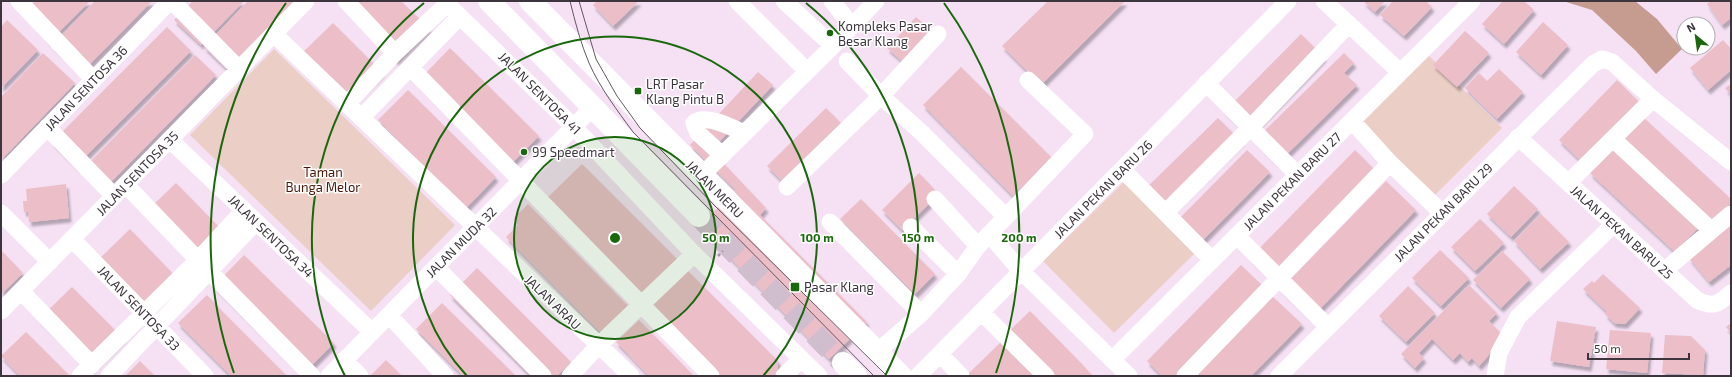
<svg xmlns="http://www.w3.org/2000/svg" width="1732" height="377" font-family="'Exo 2',sans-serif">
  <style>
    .green { fill: #ebcec5 }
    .forest { fill: #c69c90 }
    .building { fill: #ebbec8; filter: url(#shadow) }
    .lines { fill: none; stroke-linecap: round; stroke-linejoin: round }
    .highway-tunnel { stroke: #d0becf; stroke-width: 22; stroke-dasharray: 22 11; stroke-linecap: butt }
    .path { stroke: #a595a4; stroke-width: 2.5; stroke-dasharray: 3 3; stroke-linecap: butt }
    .minor { stroke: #fff; stroke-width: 17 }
    .highway { stroke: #fff; stroke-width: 22 }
    .tram { stroke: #625862; stroke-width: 1 }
    .ring { fill: none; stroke: #19690c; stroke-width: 2 }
    .poi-dot { fill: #19690c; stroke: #fff; stroke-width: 1.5 }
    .labels { text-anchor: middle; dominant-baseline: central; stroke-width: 3; stroke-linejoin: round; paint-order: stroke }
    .poi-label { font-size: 13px; fill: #3d353d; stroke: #fff; text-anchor: start }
    .street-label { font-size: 13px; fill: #3d353d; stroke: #fff }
    .park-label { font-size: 13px; fill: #4b1707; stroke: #fff }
    .centre { fill: #19690c; stroke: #fff; stroke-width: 2 }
    .ring-label { font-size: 12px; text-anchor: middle; font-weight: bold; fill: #19690c; stroke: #fff; stroke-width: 3; stroke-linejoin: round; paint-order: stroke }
  </style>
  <defs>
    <filter id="shadow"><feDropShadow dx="2.5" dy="4.5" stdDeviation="1" flood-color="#0004"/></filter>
  </defs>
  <rect width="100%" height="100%" fill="#f5e0f4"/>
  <path class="green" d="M274 49 455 225 371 311 190 135Z
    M1424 51 1502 128 1433 197 1355 120Z
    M1124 182 1195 253 1114 333 1043 261Z"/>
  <path class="forest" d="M1563 1H1635L1657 19 1682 49 1656 74 1636 51 1592 10Z"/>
  <path class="building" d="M35 1H90L49 42 26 11Z
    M95 1H152L81 73 52 45Z
    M193 1H244L201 45 174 20Z
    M248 1H296L229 71 204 47Z
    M352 1H401L429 28 396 61Z
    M597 1H639L613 26 593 5Z
    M1048 1H1125L1041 85 1002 46Z
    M1363 1H1385L1375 12Z
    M1393 1H1426L1432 7 1404 36 1380 15Z
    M1503 1H1524L1534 10 1504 44 1482 24Z
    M1711 1H1731V18L1722 25 1707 4Z
    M916 17 932 31 903 62 887 48Z
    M7 20 38 50 1 88V27Z
    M1543 22 1568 45 1541 75 1516 52Z
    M333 23 382 72 346 107 298 57Z
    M167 27 191 51 76 166 52 142Z
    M1465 31 1489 53 1457 87 1433 65Z
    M1301 34 1324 57 1249 134 1225 111Z
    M1723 40 1731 49V70L1708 90 1690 68Z
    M450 48 539 136 505 170 417 82Z
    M43 53 75 83 1 160V97Z
    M1344 53 1354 63 1344 73 1357 85 1278 163 1255 140Z
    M195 55 216 75 110 183 90 162Z
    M961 67 1052 158 1013 196 923 105Z
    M1499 69 1523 92 1497 119 1465 88 1479 73 1487 81Z
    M758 72 773 85 711 150 766 208 760 215 867 322 829 359 699 226 736 190 690 145Z
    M1617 80 1641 104 1583 163 1559 140Z
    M1731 84V95L1725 88Z
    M408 90 496 177 466 208 378 120Z
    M826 108 847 129 788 187 767 166Z
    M1642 116 1731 199V203L1710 225 1619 140Z
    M1218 118 1241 141 1163 217 1140 194Z
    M1614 147 1699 227 1675 252 1590 173Z
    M1247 150 1270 172 1195 248 1172 226Z
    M1355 150 1378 173 1274 280 1250 258Z
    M582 164 679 261 641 299 544 201Z
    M919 173 939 194 902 230 882 210Z
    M1386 181 1416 210 1311 318 1281 289Z
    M176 183 226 234 202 258 151 207Z
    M66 184 69 218 29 222 28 212H24L23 201H27L26 189Z
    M1514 186 1538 209 1511 237 1487 214Z
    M861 199 935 274 915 294 840 219Z
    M528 204 630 308 603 335 506 237 519 224 514 218Z
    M1541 214 1569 242 1540 269 1514 241Z
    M1480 219 1504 243 1475 271 1451 247Z
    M1731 225V265L1709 282 1689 258Z
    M130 229 180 281 149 311 99 259Z
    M1 250 23 273 1 294Z
    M1440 250 1469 278 1441 306 1412 278Z
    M1502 251 1530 279 1501 308 1473 280Z
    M244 255 334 343 303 374 214 286Z
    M1241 265 1266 289 1181 376H1162L1147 361Z
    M477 268 571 362 557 376H531L450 295Z
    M687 270 778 361V376H716L649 308Z
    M1603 274 1640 308 1625 324 1614 323 1605 314 1607 312 1583 289 1592 281 1594 283Z
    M1469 285 1497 313 1489 321 1501 333 1488 356 1479 366 1472 358 1468 362 1460 353 1453 360 1432 339 1419 353 1424 358 1415 368 1401 354Z
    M1408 286 1435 313 1406 342 1379 316Z
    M72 287 123 338 90 370 39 319Z
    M207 295 224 313 287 376H231L178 323Z
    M1272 296 1302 324 1251 376H1194Z
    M442 303 452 313 516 376H463L416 329Z
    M1030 311 1077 359 1093 376H1047L1006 334Z
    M639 320 649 330 694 376H649L626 352 616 342Z
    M1557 321 1596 327 1589 367 1550 361Z
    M1731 323V333L1726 327Z
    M1610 330 1651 333 1647 373 1606 369Z
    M26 332 70 376H20L1 356Z
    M1665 335 1691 336 1705 350 1703 375 1662 373Z
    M1002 341 1036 376H966Z
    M386 360 402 376H370Z
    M140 361 155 376H125Z"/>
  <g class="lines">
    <path class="highway-tunnel" d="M699 216 843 363"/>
    <path class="path" d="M718 256 723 251"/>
    <path class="minor" d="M19 1 94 80
      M172 1 239 69
      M346 1 395 53
      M444 1 574 127 694 254 819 376
      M737 1 807 71
      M784 1 833 46
      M832 1 852 26
      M1324 1 1400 72
      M274 34 631 376
      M847 61 881 96 938 34
      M410 67 711 376
      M1206 83 1298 175
      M347 104 395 53 447 4
      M361 118 460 16
      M1352 121 1390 163 1442 213
      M47 127 114 196
      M1518 137 1697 300C1714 308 1718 304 1731 293
      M1613 139 1711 230
      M170 140 372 332
      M722 155 698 133 694 123C705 113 733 128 744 133
      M1122 169 1212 260
      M1 175 170 1
      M701 176 833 46 876 1
      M1568 183 1653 99
      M126 185 198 260
      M787 187 881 96 922 133 1006 217
      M935 199 978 246
      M1166 212 1251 127 1349 24
      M1 213 50 262
      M830 222 921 314
      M911 227 958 274
      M989 234 1021 271 1129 376
      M1237 236 1328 327
      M72 239 205 376
      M436 267 543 376
      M1665 270 1731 214
      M210 272 312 376
      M21 291 92 365
      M1 311 306 1
      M981 312 1046 376
      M389 315 445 376
      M877 352 921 314 958 274 978 246 1085 134 1028 80
      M940 354 961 376
      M344 360 360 376
      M1112 360 1472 1
      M80 376 198 260 244 210
      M109 376 256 222
      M329 376 592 108
      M570 376 599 345 694 254
      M784 376 801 359
      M918 376 1288 1
      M1185 376 1390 163
      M1279 376 1593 64 1602 59 1612 62 1653 99 1731 162
      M1495 376 1499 353 1518 317 1614 224"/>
    <path class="highway" d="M489 1 699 216
      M530 1 901 376
      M843 363 856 376"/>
    <path class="tram" d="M570 1C575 22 581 44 589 63 600 88 617 110 633 132L874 376
      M579 1 596 59 617 96 640 128 715 206 887 376"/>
  </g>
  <circle cx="615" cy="238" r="101" fill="#19690c" fill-opacity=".12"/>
  <g class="ring">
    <circle cx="615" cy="238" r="101"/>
    <path d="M467 376A202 202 0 1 1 763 376"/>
    <path d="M345 376A303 303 0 0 1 424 3M806 3A303 303 0 0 1 885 376"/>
    <path d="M234 373A404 404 0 0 1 286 3M944 3A404 404 0 0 1 996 373"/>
  </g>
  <g class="poi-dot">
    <circle cx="830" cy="33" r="4"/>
    <rect x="634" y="87" width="8" height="8" rx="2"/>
    <circle cx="524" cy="152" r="4"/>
    <rect x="790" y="282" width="10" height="10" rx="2"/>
  </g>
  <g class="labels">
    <g class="poi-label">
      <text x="838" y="26">Kompleks Pasar<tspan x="838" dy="15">Besar Klang</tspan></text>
      <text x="646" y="84">LRT Pasar<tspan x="646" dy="15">Klang Pintu B</tspan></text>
      <text x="532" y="152">99 Speedmart</text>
      <text x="804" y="287">Pasar Klang</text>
    </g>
    <g class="street-label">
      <text transform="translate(86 88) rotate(-46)">JALAN SENTOSA 36</text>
      <text transform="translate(540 93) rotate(45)">JALAN SENTOSA 41</text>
      <text transform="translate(137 173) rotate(-46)">JALAN SENTOSA 35</text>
      <text transform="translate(1292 181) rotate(-45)">JALAN PEKAN BARU 27</text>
      <text transform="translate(715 189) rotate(45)">JALAN MERU</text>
      <text transform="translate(1103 189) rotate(-45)">JALAN PEKAN BARU 26</text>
      <text transform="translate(1443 212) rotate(-45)">JALAN PEKAN BARU 29</text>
      <text transform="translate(1622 232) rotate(42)">JALAN PEKAN BARU 25</text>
      <text transform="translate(271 236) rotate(44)">JALAN SENTOSA 34</text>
      <text transform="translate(461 242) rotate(-45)">JALAN MUDA 32</text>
      <text transform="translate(553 302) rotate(44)">JALAN ARAU</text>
      <text transform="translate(139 308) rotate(46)">JALAN SENTOSA 33</text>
    </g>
    <g class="park-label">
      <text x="323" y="172">Taman<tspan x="323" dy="15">Bunga Melor</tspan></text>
    </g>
  </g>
  <circle cx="615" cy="238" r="6" class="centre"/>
  <g class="ring-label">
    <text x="716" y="242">50 m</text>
    <text x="817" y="242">100 m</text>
    <text x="918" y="242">150 m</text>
    <text x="1019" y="242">200 m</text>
  </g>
  <rect width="1732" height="377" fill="none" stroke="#3d353d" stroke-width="4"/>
  <g transform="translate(1696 36) rotate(331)"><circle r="19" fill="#ffffff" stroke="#b1aeb1"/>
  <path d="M0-3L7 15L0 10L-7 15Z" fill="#19690c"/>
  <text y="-6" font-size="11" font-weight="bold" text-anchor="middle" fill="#3d353d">N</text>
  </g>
  <path d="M1588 353v6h101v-6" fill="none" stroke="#3d353d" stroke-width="2"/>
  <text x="1594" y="353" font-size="12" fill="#3d353d" stroke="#ffffff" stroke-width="3" paint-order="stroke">50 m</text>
</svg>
